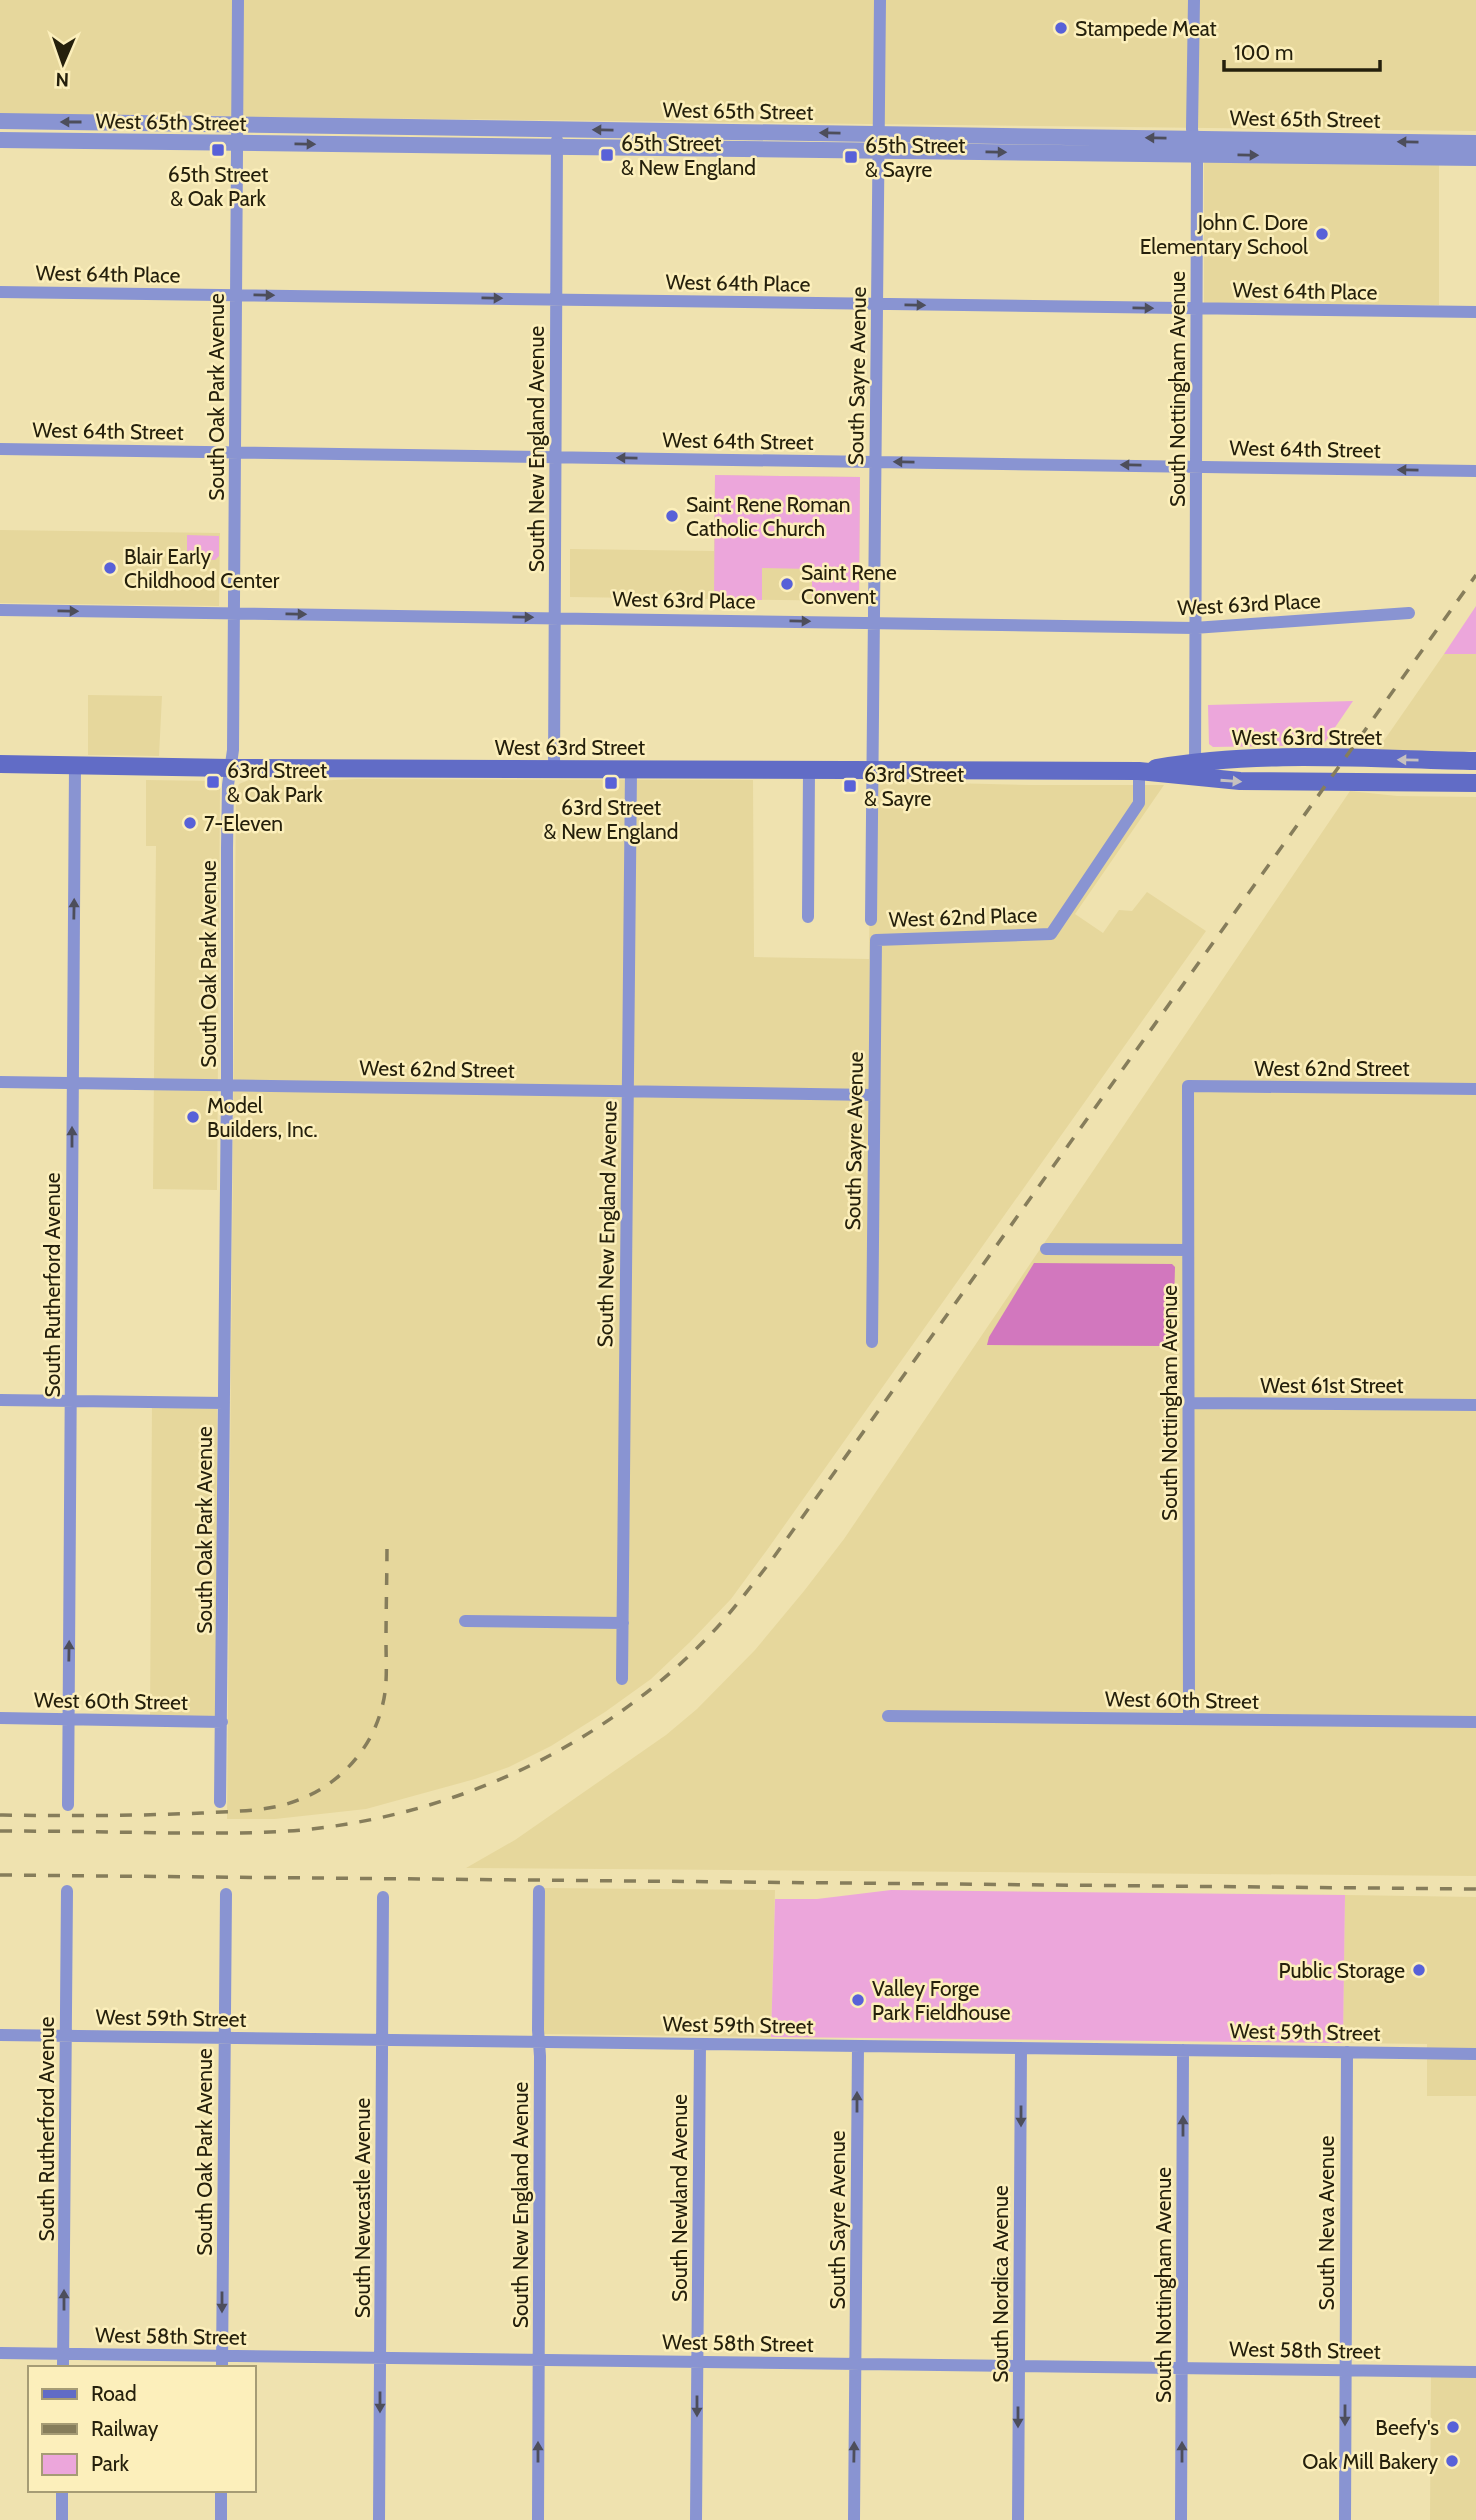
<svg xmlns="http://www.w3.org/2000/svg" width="1476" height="2520" font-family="Cabin,sans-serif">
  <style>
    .built { fill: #e6d79c }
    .green { fill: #eca6db }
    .forest { fill: #d277be }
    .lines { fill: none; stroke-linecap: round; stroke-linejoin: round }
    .minor { stroke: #8994d2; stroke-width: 12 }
    .tertiary { stroke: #8994d2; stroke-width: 16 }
    .secondary { stroke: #616cc6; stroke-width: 18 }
    .rail { stroke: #867d5b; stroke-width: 3.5; stroke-dasharray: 12 12; stroke-linecap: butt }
    .oneway { fill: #4d4e5b }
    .oneway2 { fill: #c6c1bf }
    .poi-dot { fill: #5861d8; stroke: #fcefbb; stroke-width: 2.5 }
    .labels { text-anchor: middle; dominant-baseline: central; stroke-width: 5; stroke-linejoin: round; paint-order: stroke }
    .poi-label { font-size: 21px; fill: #25200c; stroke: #fcefbb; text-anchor: start }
    .street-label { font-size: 21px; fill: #25200c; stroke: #fcefbb }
  </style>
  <rect width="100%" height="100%" fill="#efe2af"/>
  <path class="built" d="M0 0H1476V131L0 114Z
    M1204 160 1439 164V305L1204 304Z
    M715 475 860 477 859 601 570 597V549L714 551Z
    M0 530 220 533 219 606 0 603Z
    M1444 654H1476V750L1457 753 1376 752Z
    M88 695 162 696 159 756 88 755Z
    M357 779 753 780 754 957 869 959 871 781 1029 785H1164L1075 914 1103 933 1119 910 1132 911 1147 892 1206 931 767 1550 731 1599 690 1642 651 1679 605 1712 551 1746 509 1767 475 1779 366 1809 275 1819H227L236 792 239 784 249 780 313 781Z
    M146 780 212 781 217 782 220 787 217 1190 153 1189 156 846H146Z
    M1350 791 1397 796 1476 797V1876L466 1868 515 1840 666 1735 697 1709 755 1650 804 1591 844 1539Z
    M152 1403 217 1404 216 1721 150 1720Z
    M542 1888 775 1890 771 2037 540 2034Z
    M1345 1895 1476 1897V2096H1427V2044L1343 2043Z
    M1431 2370H1476V2520H1430Z"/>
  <path class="green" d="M715 475 860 477 859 601H812V569L762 568V600L714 599Z
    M187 535 219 536V556L215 560 187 559Z
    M1476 606V654H1444Z
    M1353 701 1323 745 1213 747 1209 744 1208 705Z
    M891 1890 1345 1895 1343 2043 771 2037 775 1899H817Z"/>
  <path class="forest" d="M1034 1263 1172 1264 1175 1267 1173 1342 1166 1346 987 1345 989 1337Z"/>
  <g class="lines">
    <path class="minor" d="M1194 0 1192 129 1197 163 1195 771
      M0 292 1476 312
      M0 449 1476 471
      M0 610 1194 628 1409 613
      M554 770 557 140
      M808 917 809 770
      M871 920 880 0
      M0 1082 874 1095
      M1046 1249 1188 1250
      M872 1342 876 940 1051 934 1139 803V771
      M0 1400 224 1403
      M1189 1403 1476 1405
      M465 1621 623 1623
      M622 1679 631 770
      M888 1716 1476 1722
      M0 1718 222 1722
      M1189 1719 1188 1086 1476 1089
      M220 1802 227 1085V848L228 785 233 750 238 0
      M68 1805 75 766
      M0 2035 1476 2054
      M0 2353 1476 2372
      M63 2368 67 1891
      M222 2368 226 1894
      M62 2520V2490
      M221 2520V2490
      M379 2520 383 1897
      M538 2520 540 2056 538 2030 539 1891
      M696 2520 700 2044
      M854 2520 858 2046
      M1018 2520 1021 2048
      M1181 2520 1183 2050
      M1345 2520 1347 2052"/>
    <path class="tertiary" d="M0 121 1476 143
      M0 140 1476 158"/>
    <path class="secondary" d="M0 764 230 768 1139 771 1240 781 1476 783
      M1156 768C1261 750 1370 759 1476 761"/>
    <path class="rail" d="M0 1815C67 1816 134 1816 202 1813 235 1811 270 1812 301 1799 341 1783 372 1748 382 1707 388 1686 386 1664 386 1643 386 1609 387 1576 387 1542
      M0 1831C57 1831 113 1832 170 1833 214 1833 258 1834 302 1830 456 1815 602 1747 710 1635 732 1612 751 1586 771 1561L1476 575
      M0 1875 1476 1889"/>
  </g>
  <defs><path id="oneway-solid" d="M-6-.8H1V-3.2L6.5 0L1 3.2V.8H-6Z" transform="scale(1.75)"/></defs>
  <g class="oneway">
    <use href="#oneway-solid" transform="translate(71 122) rotate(-180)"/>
    <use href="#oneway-solid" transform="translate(603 130) rotate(-179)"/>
    <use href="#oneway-solid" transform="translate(830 133) rotate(-179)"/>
    <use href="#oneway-solid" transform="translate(1156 138) rotate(-179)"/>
    <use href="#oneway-solid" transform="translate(1408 142) rotate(-179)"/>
    <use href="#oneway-solid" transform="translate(305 144) rotate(1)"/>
    <use href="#oneway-solid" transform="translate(996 152) rotate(1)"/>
    <use href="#oneway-solid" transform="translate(1248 155) rotate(1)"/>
    <use href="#oneway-solid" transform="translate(264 295) rotate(1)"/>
    <use href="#oneway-solid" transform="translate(492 298) rotate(1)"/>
    <use href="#oneway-solid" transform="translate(915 305) rotate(1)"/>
    <use href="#oneway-solid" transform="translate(1143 308) rotate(1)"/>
    <use href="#oneway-solid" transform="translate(627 458) rotate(-179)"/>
    <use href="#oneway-solid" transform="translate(904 462) rotate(-179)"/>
    <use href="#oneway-solid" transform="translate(1131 465) rotate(-179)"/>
    <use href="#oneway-solid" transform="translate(1408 470) rotate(-179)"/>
    <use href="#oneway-solid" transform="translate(68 611) rotate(1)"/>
    <use href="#oneway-solid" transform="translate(296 614) rotate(1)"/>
    <use href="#oneway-solid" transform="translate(523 617) rotate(1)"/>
    <use href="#oneway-solid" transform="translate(800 621) rotate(1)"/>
    <use href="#oneway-solid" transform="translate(74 909) rotate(-89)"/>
    <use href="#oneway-solid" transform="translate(72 1137) rotate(-90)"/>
    <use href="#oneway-solid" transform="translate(69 1651) rotate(-89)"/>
    <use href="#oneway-solid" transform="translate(857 2102) rotate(-90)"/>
    <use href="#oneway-solid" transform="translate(1021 2116) rotate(90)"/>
    <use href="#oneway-solid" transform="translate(1183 2126) rotate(-90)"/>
    <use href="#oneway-solid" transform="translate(64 2300) rotate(-90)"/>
    <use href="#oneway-solid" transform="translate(222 2302) rotate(90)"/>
    <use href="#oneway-solid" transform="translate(380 2402) rotate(90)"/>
    <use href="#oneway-solid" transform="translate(697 2406) rotate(90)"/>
    <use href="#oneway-solid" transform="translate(1345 2415) rotate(90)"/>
    <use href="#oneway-solid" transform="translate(1018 2417) rotate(90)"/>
    <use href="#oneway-solid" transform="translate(538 2452) rotate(-90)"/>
    <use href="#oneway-solid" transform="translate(854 2452) rotate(-89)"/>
    <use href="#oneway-solid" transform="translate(1182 2452) rotate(-90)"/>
  </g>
  <g class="oneway2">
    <use href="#oneway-solid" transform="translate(1408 760) rotate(-179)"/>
    <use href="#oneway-solid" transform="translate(1231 781) rotate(4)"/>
  </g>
  <g class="poi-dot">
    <circle cx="1061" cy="28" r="7"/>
    <rect x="211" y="143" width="14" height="14" rx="3.5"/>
    <rect x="600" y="148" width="14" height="14" rx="3.5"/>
    <rect x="844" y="150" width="14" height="14" rx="3.5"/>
    <circle cx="1322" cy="234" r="7"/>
    <circle cx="672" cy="516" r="7"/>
    <circle cx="110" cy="568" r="7"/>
    <circle cx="787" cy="584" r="7"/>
    <rect x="206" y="775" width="14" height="14" rx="3.5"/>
    <rect x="604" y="776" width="14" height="14" rx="3.5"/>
    <rect x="843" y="779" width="14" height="14" rx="3.5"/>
    <circle cx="190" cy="823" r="7"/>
    <circle cx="193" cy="1117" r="7"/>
    <circle cx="1419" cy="1970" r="7"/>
    <circle cx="858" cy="2000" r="7"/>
    <circle cx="1453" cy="2427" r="7"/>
    <circle cx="1452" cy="2461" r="7"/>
  </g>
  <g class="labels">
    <g class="poi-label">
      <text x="1075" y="28">Stampede Meat</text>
      <text x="621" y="143">65th Street<tspan x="621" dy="24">&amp; New England</tspan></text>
      <text x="865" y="145">65th Street<tspan x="865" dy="24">&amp; Sayre</tspan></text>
      <text x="218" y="174" text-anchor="middle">65th Street<tspan x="218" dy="24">&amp; Oak Park</tspan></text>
      <text x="1308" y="222" text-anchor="end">John C. Dore<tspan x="1308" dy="24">Elementary School</tspan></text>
      <text x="686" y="504">Saint Rene Roman<tspan x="686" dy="24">Catholic Church</tspan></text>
      <text x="124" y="556">Blair Early<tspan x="124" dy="24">Childhood Center</tspan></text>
      <text x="801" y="572">Saint Rene<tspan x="801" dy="24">Convent</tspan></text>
      <text x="227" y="770">63rd Street<tspan x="227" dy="24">&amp; Oak Park</tspan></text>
      <text x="864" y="774">63rd Street<tspan x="864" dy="24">&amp; Sayre</tspan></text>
      <text x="611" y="807" text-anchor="middle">63rd Street<tspan x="611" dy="24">&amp; New England</tspan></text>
      <text x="204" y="823">7-Eleven</text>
      <text x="207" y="1105">Model<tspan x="207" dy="24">Builders, Inc.</tspan></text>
      <text x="1405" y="1970" text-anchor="end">Public Storage</text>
      <text x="872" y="1988">Valley Forge<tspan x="872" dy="24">Park Fieldhouse</tspan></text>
      <text x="1439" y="2427" text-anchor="end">Beefy's</text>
      <text x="1438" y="2461" text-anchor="end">Oak Mill Bakery</text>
    </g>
    <g class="street-label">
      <text transform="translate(738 111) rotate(1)">West 65th Street</text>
      <text transform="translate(1305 119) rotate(1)">West 65th Street</text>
      <text transform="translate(171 122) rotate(1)">West 65th Street</text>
      <text transform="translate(108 274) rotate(1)">West 64th Place</text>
      <text transform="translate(738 283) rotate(1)">West 64th Place</text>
      <text transform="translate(1305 291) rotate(1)">West 64th Place</text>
      <text transform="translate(857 376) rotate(-89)">South Sayre Avenue</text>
      <text transform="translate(1177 389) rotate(-90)">South Nottingham Avenue</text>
      <text transform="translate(216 397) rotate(-90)">South Oak Park Avenue</text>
      <text transform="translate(108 431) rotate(1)">West 64th Street</text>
      <text transform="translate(738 441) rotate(1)">West 64th Street</text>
      <text transform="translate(536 449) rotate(-90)">South New England Avenue</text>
      <text transform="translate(1305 449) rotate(1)">West 64th Street</text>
      <text transform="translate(684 600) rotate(1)">West 63rd Place</text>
      <text transform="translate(1249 604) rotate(-3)">West 63rd Place</text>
      <text x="1307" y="737">West 63rd Street</text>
      <text x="570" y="747">West 63rd Street</text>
      <text transform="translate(963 917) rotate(-2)">West 62nd Place</text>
      <text transform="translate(208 964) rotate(-90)">South Oak Park Avenue</text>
      <text x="1332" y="1068">West 62nd Street</text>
      <text transform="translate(437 1069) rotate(1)">West 62nd Street</text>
      <text transform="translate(854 1141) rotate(-89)">South Sayre Avenue</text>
      <text transform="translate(607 1224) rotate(-89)">South New England Avenue</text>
      <text transform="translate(52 1285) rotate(-90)">South Rutherford Avenue</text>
      <text x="1332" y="1385">West 61st Street</text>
      <text transform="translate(1169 1403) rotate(-90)">South Nottingham Avenue</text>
      <text transform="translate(204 1530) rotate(-90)">South Oak Park Avenue</text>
      <text transform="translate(1182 1700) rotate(1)">West 60th Street</text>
      <text transform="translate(111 1701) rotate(1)">West 60th Street</text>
      <text transform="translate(171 2018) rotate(1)">West 59th Street</text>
      <text transform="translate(738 2025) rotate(1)">West 59th Street</text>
      <text transform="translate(1305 2032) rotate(1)">West 59th Street</text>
      <text transform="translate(46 2129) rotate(-90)">South Rutherford Avenue</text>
      <text transform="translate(204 2152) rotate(-90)">South Oak Park Avenue</text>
      <text transform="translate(679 2198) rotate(-90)">South Newland Avenue</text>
      <text transform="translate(520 2205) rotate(-90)">South New England Avenue</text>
      <text transform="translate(362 2208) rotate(-90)">South Newcastle Avenue</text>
      <text transform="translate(837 2220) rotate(-90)">South Sayre Avenue</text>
      <text transform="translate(1326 2223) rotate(-90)">South Neva Avenue</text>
      <text transform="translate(1000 2284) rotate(-90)">South Nordica Avenue</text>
      <text transform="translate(1163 2285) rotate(-90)">South Nottingham Avenue</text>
      <text transform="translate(171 2336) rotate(1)">West 58th Street</text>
      <text transform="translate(738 2343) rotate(1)">West 58th Street</text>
      <text transform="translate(1305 2350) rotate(1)">West 58th Street</text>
    </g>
  </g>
  <rect x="28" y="2366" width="228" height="126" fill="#fcefbb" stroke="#a69c75" stroke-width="2"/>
  <rect x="42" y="2389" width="35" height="10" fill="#616cc6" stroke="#a69c75" stroke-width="2"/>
  <text x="91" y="2401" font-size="21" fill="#25200c">Road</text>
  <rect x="42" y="2424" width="35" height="10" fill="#867d5b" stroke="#a69c75" stroke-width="2"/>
  <text x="91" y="2436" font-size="21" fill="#25200c">Railway</text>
  <rect x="42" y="2454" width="35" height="21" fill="#eca6db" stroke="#a69c75" stroke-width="2"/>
  <text x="91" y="2471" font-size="21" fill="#25200c">Park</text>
  <g transform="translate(63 63) rotate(182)" stroke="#fcefbb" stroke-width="5" paint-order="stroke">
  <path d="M0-5L12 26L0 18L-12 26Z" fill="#25200c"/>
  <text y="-10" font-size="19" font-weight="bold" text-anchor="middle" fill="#25200c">N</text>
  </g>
  <path d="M1224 60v10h156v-10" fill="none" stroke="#25200c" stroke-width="3.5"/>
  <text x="1234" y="60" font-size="21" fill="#25200c" stroke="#fcefbb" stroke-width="5" paint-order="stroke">100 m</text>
</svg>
